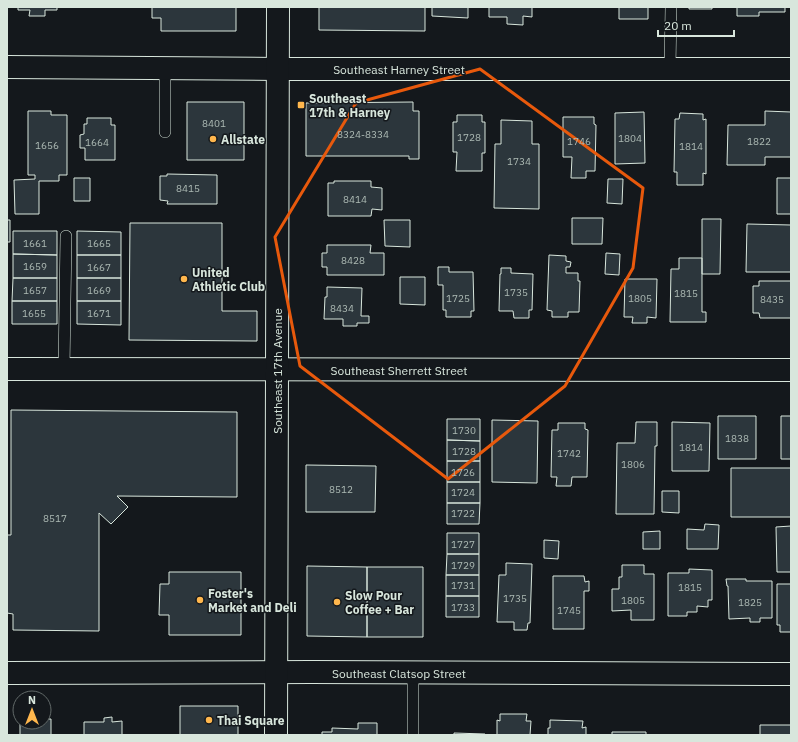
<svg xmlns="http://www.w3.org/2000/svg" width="798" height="742" font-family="'IBM Plex Sans',sans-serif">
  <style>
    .building { fill: #2c363c; stroke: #d8e6dc }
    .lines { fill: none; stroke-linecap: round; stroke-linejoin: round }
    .service-casing { stroke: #d8e6dc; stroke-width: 12 }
    .minor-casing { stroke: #d8e6dc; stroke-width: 24 }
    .secondary-casing { stroke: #d8e6dc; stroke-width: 24 }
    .service { stroke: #14181c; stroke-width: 11 }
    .minor { stroke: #14181c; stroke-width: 22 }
    .secondary { stroke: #14181c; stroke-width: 22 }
    .marked { fill: none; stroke: #e8590c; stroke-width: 3; stroke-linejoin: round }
    .poi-dot { fill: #ffb74d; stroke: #14181c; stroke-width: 1.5 }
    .labels { text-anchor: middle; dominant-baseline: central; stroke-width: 3; stroke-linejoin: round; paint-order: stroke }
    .number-label { font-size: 10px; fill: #adbab4 }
    .street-label { font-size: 12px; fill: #d8e6dc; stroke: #14181c }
    .poi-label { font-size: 12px; font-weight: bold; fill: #d8e6dc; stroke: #14181c; text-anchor: start }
  </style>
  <rect width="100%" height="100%" fill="#14181c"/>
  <path class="building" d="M18 7H57V10H45V16H29L30 10H18Z
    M152 7H236V31H161V18H152Z
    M319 7H425V31L319 30Z
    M432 7H468V18L432 16Z
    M489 7H532V17L523 16V25L507 24V17H489Z
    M619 7H648V19H619Z
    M689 7H712V9H689Z
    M737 7H785V12H759V16H737Z
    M187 102H244V160H187Z
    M413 102V111H419V159H409V156H306V103Z
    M28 111H51V115H67V175H59V181H39V214H15L14 180 35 179V175H28Z
    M765 111 791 112V157H765V165H727L728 125H765Z
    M644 112 645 163 615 164V113Z
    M680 113 703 114V120L706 119V174L703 173V185H677V172H674L675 119H679Z
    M457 115H482V122H485V153H482V171H456L457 152H453V122H457Z
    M563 117H594V124L596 125 595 171H586V178H571L572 157H563Z
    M87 118H111V125H115V160H85V148H80V135L84 134V124H87Z
    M501 120 532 121V144H539V209L494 208 495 144H501Z
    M167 174 217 175V204H167L168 201 160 200V176H167Z
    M74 178H90V201H74Z
    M777 178H791V214H777Z
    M608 179H623L622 204 607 203Z
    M334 181H371V187L382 188V210L372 209 371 216H328V183H334Z
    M572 218H603L602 244H572Z
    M702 219H721L720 274H702Z
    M7 220H10V242H7Z
    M384 220H410V247L385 246Z
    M130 223H222V311H257V341L129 340Z
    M747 224 791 225V272H746Z
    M13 231H57V255L13 254Z
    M77 231 121 232V255H77Z
    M327 245H371L370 253H384V275H327V267H322V253H327Z
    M606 253 620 254 619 275 605 274Z
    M13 254 57 255V278H13Z
    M77 255H121V278H77Z
    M549 255 566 256V261L571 262 570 267H566V273H578V281H580L579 312H568V317H552V311L547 310Z
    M679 258H702V312H706V322H670L671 269H679Z
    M438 267H449V272H473L474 311H471V317H446V310H443V285H438Z
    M501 268H511V273L533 274 532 310H529V318H514L513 311H499L500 274H501Z
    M400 277H425V305L400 304Z
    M13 278H57V301H12Z
    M77 278H121V301H77Z
    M625 279H657L656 318 647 317V323H632L633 317H624Z
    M759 281H791V318H760L759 313H753V286H759Z
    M327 287 362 288 361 316H369V323H357V326H343V319H324L325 297H327Z
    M12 301H57V324H12Z
    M77 301H121V325L77 324Z
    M11 410 237 412V497L117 496 128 507 111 524 99 513V631L13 630V614L7 613V535H11Z
    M718 416H756V459H718Z
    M781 416H791V459H781Z
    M447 419H480V441L447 440Z
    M492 420 538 421 537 483 492 482Z
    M636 422H657V446H655L654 514H616L617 443H635Z
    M672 422 710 423 709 471H672Z
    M558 423H585V429L588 430 587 477H572L571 486H556L557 477H551L552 430H558Z
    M447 440 480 441V461H447Z
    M447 461H480V482H447Z
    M306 465 376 466 375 512H306Z
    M731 468H791V517H731Z
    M447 482H480V503H447Z
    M662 491H679V513L662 512Z
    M447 503H480L479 524H447Z
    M705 524 719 525 718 549H687V529L704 530Z
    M791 526V572H777L776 527Z
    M660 531V549H643V532Z
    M447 533H479V554H447Z
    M544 540 559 541 558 559 544 558Z
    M447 554H479V575H446Z
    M506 563 532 564 530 623H528L527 630H514V622H497L499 575H506Z
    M622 565H644V574H654V620H631V610L612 611V589H619V577H622Z
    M307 566 367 567V637L307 636Z
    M367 567H423V637H367Z
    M689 569 712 570V600H708V607L697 606V612H687V616H668V573H689Z
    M169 572H241V635H169V615H159L160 584H169Z
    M446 575H479V596H446Z
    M553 576H584L585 582 589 581V591H584V629H553Z
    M726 579H746V581H772V618H760V622H750V618L729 619 728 586H727Z
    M777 584H791V632H780V625H777Z
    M446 596H479V617H446Z
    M180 706H238V735H180Z
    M500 714H527L526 721H531L530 735H497V720L500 721Z
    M112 717V722L122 721V735H84V722H104V718Z
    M44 719H51V735H20V722H44Z
    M550 720 583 721 582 728 586 727V735H548V728H550Z
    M358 723H377V735H322V732H332V728L358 729Z
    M760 725H791V735H760Z
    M612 732H646V735H612Z
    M454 733 485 734V735H454Z"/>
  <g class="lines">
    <g class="service-casing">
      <path id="service" d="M165 68V132
        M670 69 671 7
        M64 369 66 236
        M413 735V673"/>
    </g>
    <g class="minor-casing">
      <path id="minor" d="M7 67 278 69H791
        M7 369 791 370
        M7 673 311 672 791 674"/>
    </g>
    <g class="secondary-casing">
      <path id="secondary" d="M276 735 278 7"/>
    </g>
    <use href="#service" class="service"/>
    <use href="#minor" class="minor"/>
    <use href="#secondary" class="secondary"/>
  </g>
  <path class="marked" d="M480 69 643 188 633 268 565 386 448 479 300 366 275 237 356 103Z"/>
  <g class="poi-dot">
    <rect x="297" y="101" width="8" height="8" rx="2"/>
    <circle cx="213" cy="139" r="4"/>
    <circle cx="184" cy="279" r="4"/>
    <circle cx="200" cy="600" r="4"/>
    <circle cx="337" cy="602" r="4"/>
    <circle cx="209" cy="720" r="4"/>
  </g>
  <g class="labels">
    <g class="number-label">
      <text x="214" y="123">8401</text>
      <text x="363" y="134">8324-8334</text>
      <text x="469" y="137">1728</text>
      <text x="630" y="138">1804</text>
      <text x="579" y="141">1746</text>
      <text x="759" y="141">1822</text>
      <text x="97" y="142">1664</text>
      <text x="47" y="145">1656</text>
      <text x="691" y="146">1814</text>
      <text x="519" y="161">1734</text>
      <text x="188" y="188">8415</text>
      <text x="355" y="199">8414</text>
      <text x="35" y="243">1661</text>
      <text x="99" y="243">1665</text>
      <text x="353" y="260">8428</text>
      <text x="35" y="266">1659</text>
      <text x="99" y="267">1667</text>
      <text x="35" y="290">1657</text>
      <text x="99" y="290">1669</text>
      <text x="516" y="292">1735</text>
      <text x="686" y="293">1815</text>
      <text x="458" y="298">1725</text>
      <text x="640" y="298">1805</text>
      <text x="772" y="299">8435</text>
      <text x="342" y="308">8434</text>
      <text x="34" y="313">1655</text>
      <text x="99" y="313">1671</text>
      <text x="464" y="430">1730</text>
      <text x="737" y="438">1838</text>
      <text x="691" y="447">1814</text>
      <text x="464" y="451">1728</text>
      <text x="569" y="453">1742</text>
      <text x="633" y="464">1806</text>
      <text x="463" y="472">1726</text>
      <text x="341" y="489">8512</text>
      <text x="463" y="492">1724</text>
      <text x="463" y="513">1722</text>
      <text x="55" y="518">8517</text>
      <text x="463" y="544">1727</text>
      <text x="463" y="565">1729</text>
      <text x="463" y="585">1731</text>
      <text x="690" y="587">1815</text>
      <text x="515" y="598">1735</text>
      <text x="633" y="600">1805</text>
      <text x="750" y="602">1825</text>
      <text x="463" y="607">1733</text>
      <text x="569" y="610">1745</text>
    </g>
    <g class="street-label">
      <text x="399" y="69">Southeast Harney Street</text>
      <text x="399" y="370">Southeast Sherrett Street</text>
      <text transform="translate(277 371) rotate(-90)">Southeast 17th Avenue</text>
      <text x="399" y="673">Southeast Clatsop Street</text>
    </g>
    <g class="poi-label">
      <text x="309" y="98">Southeast<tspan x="309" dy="14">17th &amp; Harney</tspan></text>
      <text x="221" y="139">Allstate</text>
      <text x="192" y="272">United<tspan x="192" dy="14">Athletic Club</tspan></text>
      <text x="208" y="593">Foster's<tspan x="208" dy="14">Market and Deli</tspan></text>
      <text x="345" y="595">Slow Pour<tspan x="345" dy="14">Coffee + Bar</tspan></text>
      <text x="217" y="720">Thai Square</text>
    </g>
  </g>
  <rect width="798" height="742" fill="none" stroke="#d8e6dc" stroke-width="16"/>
  <g transform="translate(32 710)"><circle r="19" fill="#14181c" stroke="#626a69"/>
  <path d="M0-3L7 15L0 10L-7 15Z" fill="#ffb74d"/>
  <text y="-6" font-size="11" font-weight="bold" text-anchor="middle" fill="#d8e6dc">N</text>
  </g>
  <path d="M658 30v6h76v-6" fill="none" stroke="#d8e6dc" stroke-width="2"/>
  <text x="664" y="30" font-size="12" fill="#d8e6dc" stroke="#14181c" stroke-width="3" paint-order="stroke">20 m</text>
</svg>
